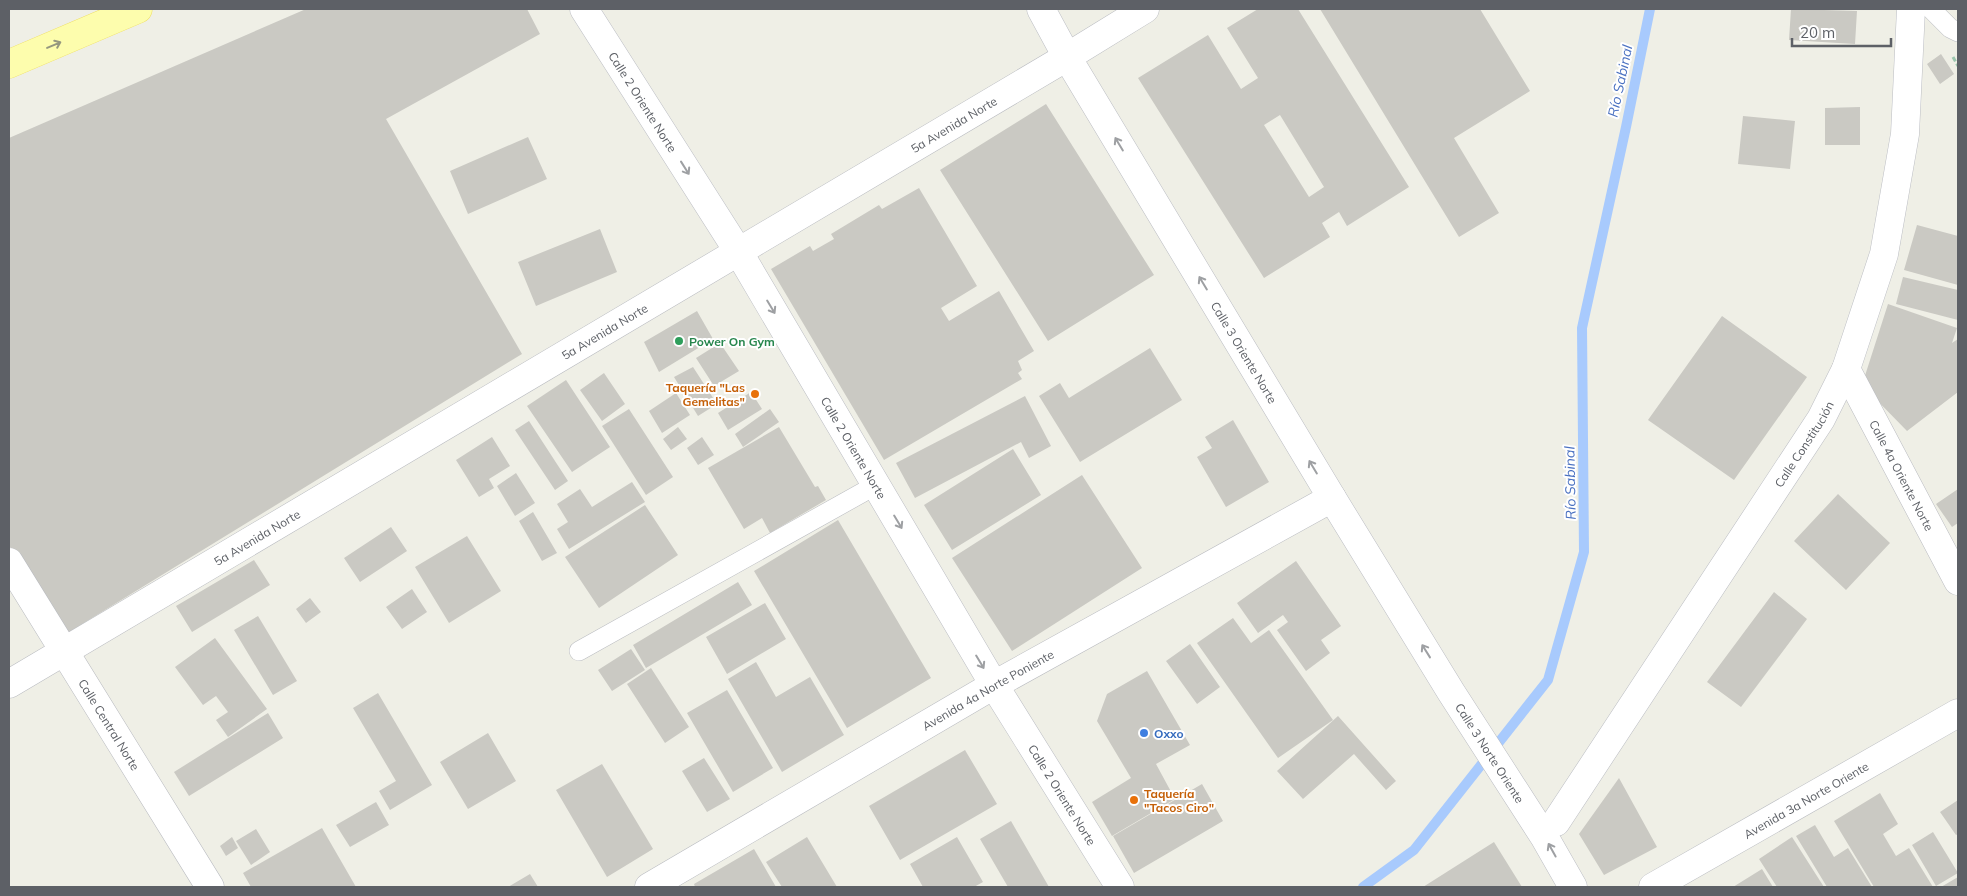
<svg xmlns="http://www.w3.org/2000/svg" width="1967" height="896" font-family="Mulish,sans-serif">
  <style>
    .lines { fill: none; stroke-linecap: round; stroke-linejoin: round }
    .stream { stroke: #a8cafd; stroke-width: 10 }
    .building { fill: #cac9c3; fill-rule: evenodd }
    .lane-casing { stroke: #babcc1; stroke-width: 20 }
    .street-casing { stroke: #babcc1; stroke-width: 29 }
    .secondary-casing { stroke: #bbbdc3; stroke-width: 29 }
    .primary-casing { stroke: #eedd5f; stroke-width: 29 }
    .path { stroke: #9cc7af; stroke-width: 3; stroke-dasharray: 5 2.5; stroke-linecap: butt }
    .lane { stroke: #fff; stroke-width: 19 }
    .street { stroke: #fff; stroke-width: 28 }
    .secondary { stroke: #fff; stroke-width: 28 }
    .primary { stroke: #fdfdad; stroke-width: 28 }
    .oneway { stroke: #95977f }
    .oneway2 { stroke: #9ea0a3 }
    .leisure-dot { fill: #2e9e5b; stroke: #fff; stroke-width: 2 }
    .food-dot { fill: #e8710a; stroke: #fff; stroke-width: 2 }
    .shop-dot { fill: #3f7fe0; stroke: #fff; stroke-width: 2 }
    .labels { text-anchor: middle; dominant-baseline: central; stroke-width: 4; stroke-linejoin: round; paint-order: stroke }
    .street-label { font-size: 12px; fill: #5d6066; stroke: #fff }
    .leisure-label { font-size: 12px; font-weight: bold; fill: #27864d; stroke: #fff; text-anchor: start }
    .food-label { font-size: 12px; font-weight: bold; fill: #c56008; stroke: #fff; text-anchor: end }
    .shop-label { font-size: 12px; font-weight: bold; fill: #366cbe; stroke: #fff; text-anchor: start }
    .water-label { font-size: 14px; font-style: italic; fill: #4a71c1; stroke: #fff }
  </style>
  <rect width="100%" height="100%" fill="#efefe6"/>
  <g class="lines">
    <path class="stream" d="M1363 887 1414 850 1548 680 1584 552 1582 328 1626 127 1650 9"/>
  </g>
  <path class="building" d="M306 9H527L540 34 386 119 522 354 61 637 9 545V138Z
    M1258 9H1298L1409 187 1347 226 1339 212 1322 223 1330 237 1264 278 1138 78 1208 35 1241 89 1258 78 1227 28ZM1280 115 1324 187 1309 197 1264 125Z
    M1320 9H1480L1530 91 1454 138 1499 213 1459 237Z
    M1791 9 1857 11 1855 44 1789 40Z
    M1941 54 1954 74 1940 84 1927 64Z
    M1046 104 1154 275 1048 341 940 170Z
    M1860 107V145H1825V108Z
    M1743 116 1795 121 1790 169 1738 164Z
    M528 137 547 179 468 214 450 171Z
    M919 188 977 286 941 308 949 321 999 291 1034 351 1018 361 1022 370 1018 373 1022 379 884 460 771 269 810 246 813 251 834 239 831 234 879 205 882 209Z
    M1917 225 1958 236V285L1904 270Z
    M600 229 617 272 536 306 518 262Z
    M1903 277 1958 290V320L1896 304Z
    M1888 304 1957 328 1952 343 1958 339V392L1907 431 1862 385Z
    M697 311 713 339 659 372 644 342Z
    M1722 316 1807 377 1734 480 1648 420Z
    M720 343 739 371 714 386 696 358Z
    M1150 348 1182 400 1080 462 1039 396 1060 383 1069 398Z
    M693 367 717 404 698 416 674 377Z
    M604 373 625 404 602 421 580 390Z
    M566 380 610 447 572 472 527 406Z
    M751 392 762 409 728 430 718 413Z
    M676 393 690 415 662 433 649 411Z
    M1025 396 1051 446 1029 458 1021 442 915 498 896 463Z
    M629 409 673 477 646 495 602 426Z
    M770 409 779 422 743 447 735 434Z
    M1233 420 1269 482 1226 507 1197 457 1212 448 1205 437Z
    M529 421 568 481 555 490 515 430Z
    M678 427 687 439 671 450 663 439Z
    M779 427 815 487 818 486 826 500 770 533 762 518 744 529 708 468Z
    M492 437 510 466 489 479 494 488 479 497 456 460Z
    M702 437 714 455 698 465 687 448Z
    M1013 449 1041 495 952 550 924 505Z
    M516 473 535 503 515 516 497 486Z
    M1082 475 1142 568 1012 651 952 558Z
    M632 482 645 502 569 549 557 529 568 522 557 504 580 489 592 507Z
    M1958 489V523L1952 527 1936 504Z
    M1838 494 1890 543 1846 590 1794 541Z
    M645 505 678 555 599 608 565 557Z
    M533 512 557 553 542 561 519 521Z
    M838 520 931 678 847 728 754 571Z
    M391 527 407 551 360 582 344 558Z
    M467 536 501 591 449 623 415 567Z
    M254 560 270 585 192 632 176 606Z
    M1296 561 1341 626 1321 640 1330 653 1306 671 1277 630 1288 622 1283 615 1258 633 1237 603Z
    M738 582 752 605 646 668 633 645Z
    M412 589 427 612 402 629 386 607Z
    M1774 592 1807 619 1741 707 1707 682Z
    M310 598 321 612 306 623 296 609Z
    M765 603 786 639 727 674 706 637Z
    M258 616 297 681 273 695 234 630Z
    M1233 618 1251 643 1269 630 1333 720 1278 758 1197 643Z
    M215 638 267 709 228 737 216 720 228 712 216 696 203 705 175 667Z
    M1190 644 1220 687 1197 704 1166 661Z
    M631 649 645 670 612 691 598 670Z
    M756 662 776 697 810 677 844 735 782 772 728 679Z
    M651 668 689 727 665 743 627 684Z
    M1147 671 1190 745 1156 764 1175 799 1112 836 1092 802 1131 778 1097 721 1107 694Z
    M727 690 773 768 733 792 687 713Z
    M378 693 432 785 390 810 379 791 396 781 353 708Z
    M268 713 283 738 189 796 174 772Z
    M1338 716 1396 781 1386 790 1354 754 1303 799 1277 771Z
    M488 733 516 781 468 809 440 762Z
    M965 750 997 804 900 860 869 806Z
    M704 758 730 799 707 812 682 771Z
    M602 764 653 849 607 877 556 790Z
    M1619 778 1657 847 1604 875 1579 834Z
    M1202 784 1223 821 1134 873 1113 836Z
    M1880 793 1898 824 1883 834 1896 856 1909 848 1933 887H1874L1834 821Z
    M1958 800V834L1956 835 1940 812Z
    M376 802 389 825 350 847 336 825Z
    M1011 821 1049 887H1008L980 839Z
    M1815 825 1834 857 1848 848 1872 887H1827L1796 836Z
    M322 828 356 887H251L243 873Z
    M256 829 270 852 251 865 236 841Z
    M1933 832 1958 873 1936 886 1912 845Z
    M232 837 238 848 226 856 220 846Z
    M807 837 837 887H782L766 862Z
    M957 837 983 882 974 887H923L910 864Z
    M1792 837 1824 887H1777L1759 859Z
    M1494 842 1522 887H1423Z
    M754 849 776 887H695L694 884Z
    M1762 869 1773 887H1733Z
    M530 874 538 887H508Z
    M1958 877V887H1941Z"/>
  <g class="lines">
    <g class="lane-casing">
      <path id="lane" d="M1931 9 1950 28 1958 32
        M579 651 876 485"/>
    </g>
    <g class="street-casing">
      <g id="street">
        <path id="s1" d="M1846 369 1958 581"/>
        <path id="s2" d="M9 562 210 887"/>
        <path id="s3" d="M9 684 1067 57 1145 9"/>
        <path id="s4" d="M649 887 994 685 1332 498"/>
        <path id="s5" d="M1653 887 1958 713"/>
      </g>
    </g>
    <g class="secondary-casing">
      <g id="secondary">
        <path id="s6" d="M584 9 738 251 994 685 1120 887"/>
        <path id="s7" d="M1041 9 1067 57 1332 498 1451 692 1545 838 1573 887"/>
        <path id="s8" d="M1556 822 1821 419 1846 369 1884 254 1905 134 1911 9"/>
      </g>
    </g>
    <g class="primary-casing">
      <path id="primary" d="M9 64 138 9"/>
    </g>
    <path class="path" d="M1953 57 1958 66"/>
    <use href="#lane" class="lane"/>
    <use href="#street" class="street"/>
    <use href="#secondary" class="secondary"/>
    <use href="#primary" class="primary"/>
  </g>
  <defs><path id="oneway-shaft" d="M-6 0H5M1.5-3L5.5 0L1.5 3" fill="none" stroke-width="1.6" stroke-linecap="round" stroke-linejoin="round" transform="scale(1.25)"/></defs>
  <use class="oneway" href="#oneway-shaft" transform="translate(54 45) rotate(-23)"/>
  <g class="oneway2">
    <use href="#oneway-shaft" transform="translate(1119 144) rotate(-121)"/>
    <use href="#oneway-shaft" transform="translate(685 168) rotate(58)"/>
    <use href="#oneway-shaft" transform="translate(1203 283) rotate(-121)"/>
    <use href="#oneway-shaft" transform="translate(771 307) rotate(59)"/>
    <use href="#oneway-shaft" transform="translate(1313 467) rotate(-121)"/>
    <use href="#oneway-shaft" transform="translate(898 522) rotate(59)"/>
    <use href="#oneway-shaft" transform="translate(1426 651) rotate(-122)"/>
    <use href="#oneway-shaft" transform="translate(980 662) rotate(59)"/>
    <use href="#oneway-shaft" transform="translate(1552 850) rotate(-119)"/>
  </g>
  <circle class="leisure-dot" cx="679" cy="341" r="5"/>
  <g class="food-dot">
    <circle cx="755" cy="394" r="5"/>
    <circle cx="1134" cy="800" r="5"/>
  </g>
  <circle class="shop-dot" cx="1144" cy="733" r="5"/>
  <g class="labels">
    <g class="street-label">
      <text stroke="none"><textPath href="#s6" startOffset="110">Calle 2 Oriente Norte</textPath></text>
      <text stroke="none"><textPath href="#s3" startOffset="1098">5a Avenida Norte</textPath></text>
      <text stroke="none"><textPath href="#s3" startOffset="692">5a Avenida Norte</textPath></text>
      <text stroke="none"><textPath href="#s7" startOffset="399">Calle 3 Oriente Norte</textPath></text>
      <text stroke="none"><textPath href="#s8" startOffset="452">Calle Constitución</textPath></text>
      <text stroke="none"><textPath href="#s6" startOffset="515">Calle 2 Oriente Norte</textPath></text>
      <text stroke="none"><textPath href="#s1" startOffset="120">Calle 4a Oriente Norte</textPath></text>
      <text stroke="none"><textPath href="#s3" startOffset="288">5a Avenida Norte</textPath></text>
      <text stroke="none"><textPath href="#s4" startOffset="392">Avenida 4a Norte Poniente</textPath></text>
      <text stroke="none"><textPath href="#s2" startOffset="191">Calle Central Norte</textPath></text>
      <text stroke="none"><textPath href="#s7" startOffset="869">Calle 3 Norte Oriente</textPath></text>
      <text stroke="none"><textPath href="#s6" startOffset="920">Calle 2 Oriente Norte</textPath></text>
      <text stroke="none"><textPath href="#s5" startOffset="176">Avenida 3a Norte Oriente</textPath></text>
    </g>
    <g class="leisure-label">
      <text x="689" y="341">Power On Gym</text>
    </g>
    <g class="food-label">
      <text x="745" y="387">Taquería "Las<tspan x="745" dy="14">Gemelitas"</tspan></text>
      <text x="1144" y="793" text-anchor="start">Taquería<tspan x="1144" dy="14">"Tacos Ciro"</tspan></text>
    </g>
    <g class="shop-label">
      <text x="1154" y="733">Oxxo</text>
    </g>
    <g class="water-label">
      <text transform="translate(1620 81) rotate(-78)">Río Sabinal</text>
      <text transform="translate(1570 483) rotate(-91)">Río Sabinal</text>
    </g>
  </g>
  <rect width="1967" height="896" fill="none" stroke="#5d6066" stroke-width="20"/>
  <path d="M1792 38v8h99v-8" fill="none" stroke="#5d6066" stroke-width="2.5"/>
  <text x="1800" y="38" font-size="15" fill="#5d6066" stroke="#ffffff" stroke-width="4" paint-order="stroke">20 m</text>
</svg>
